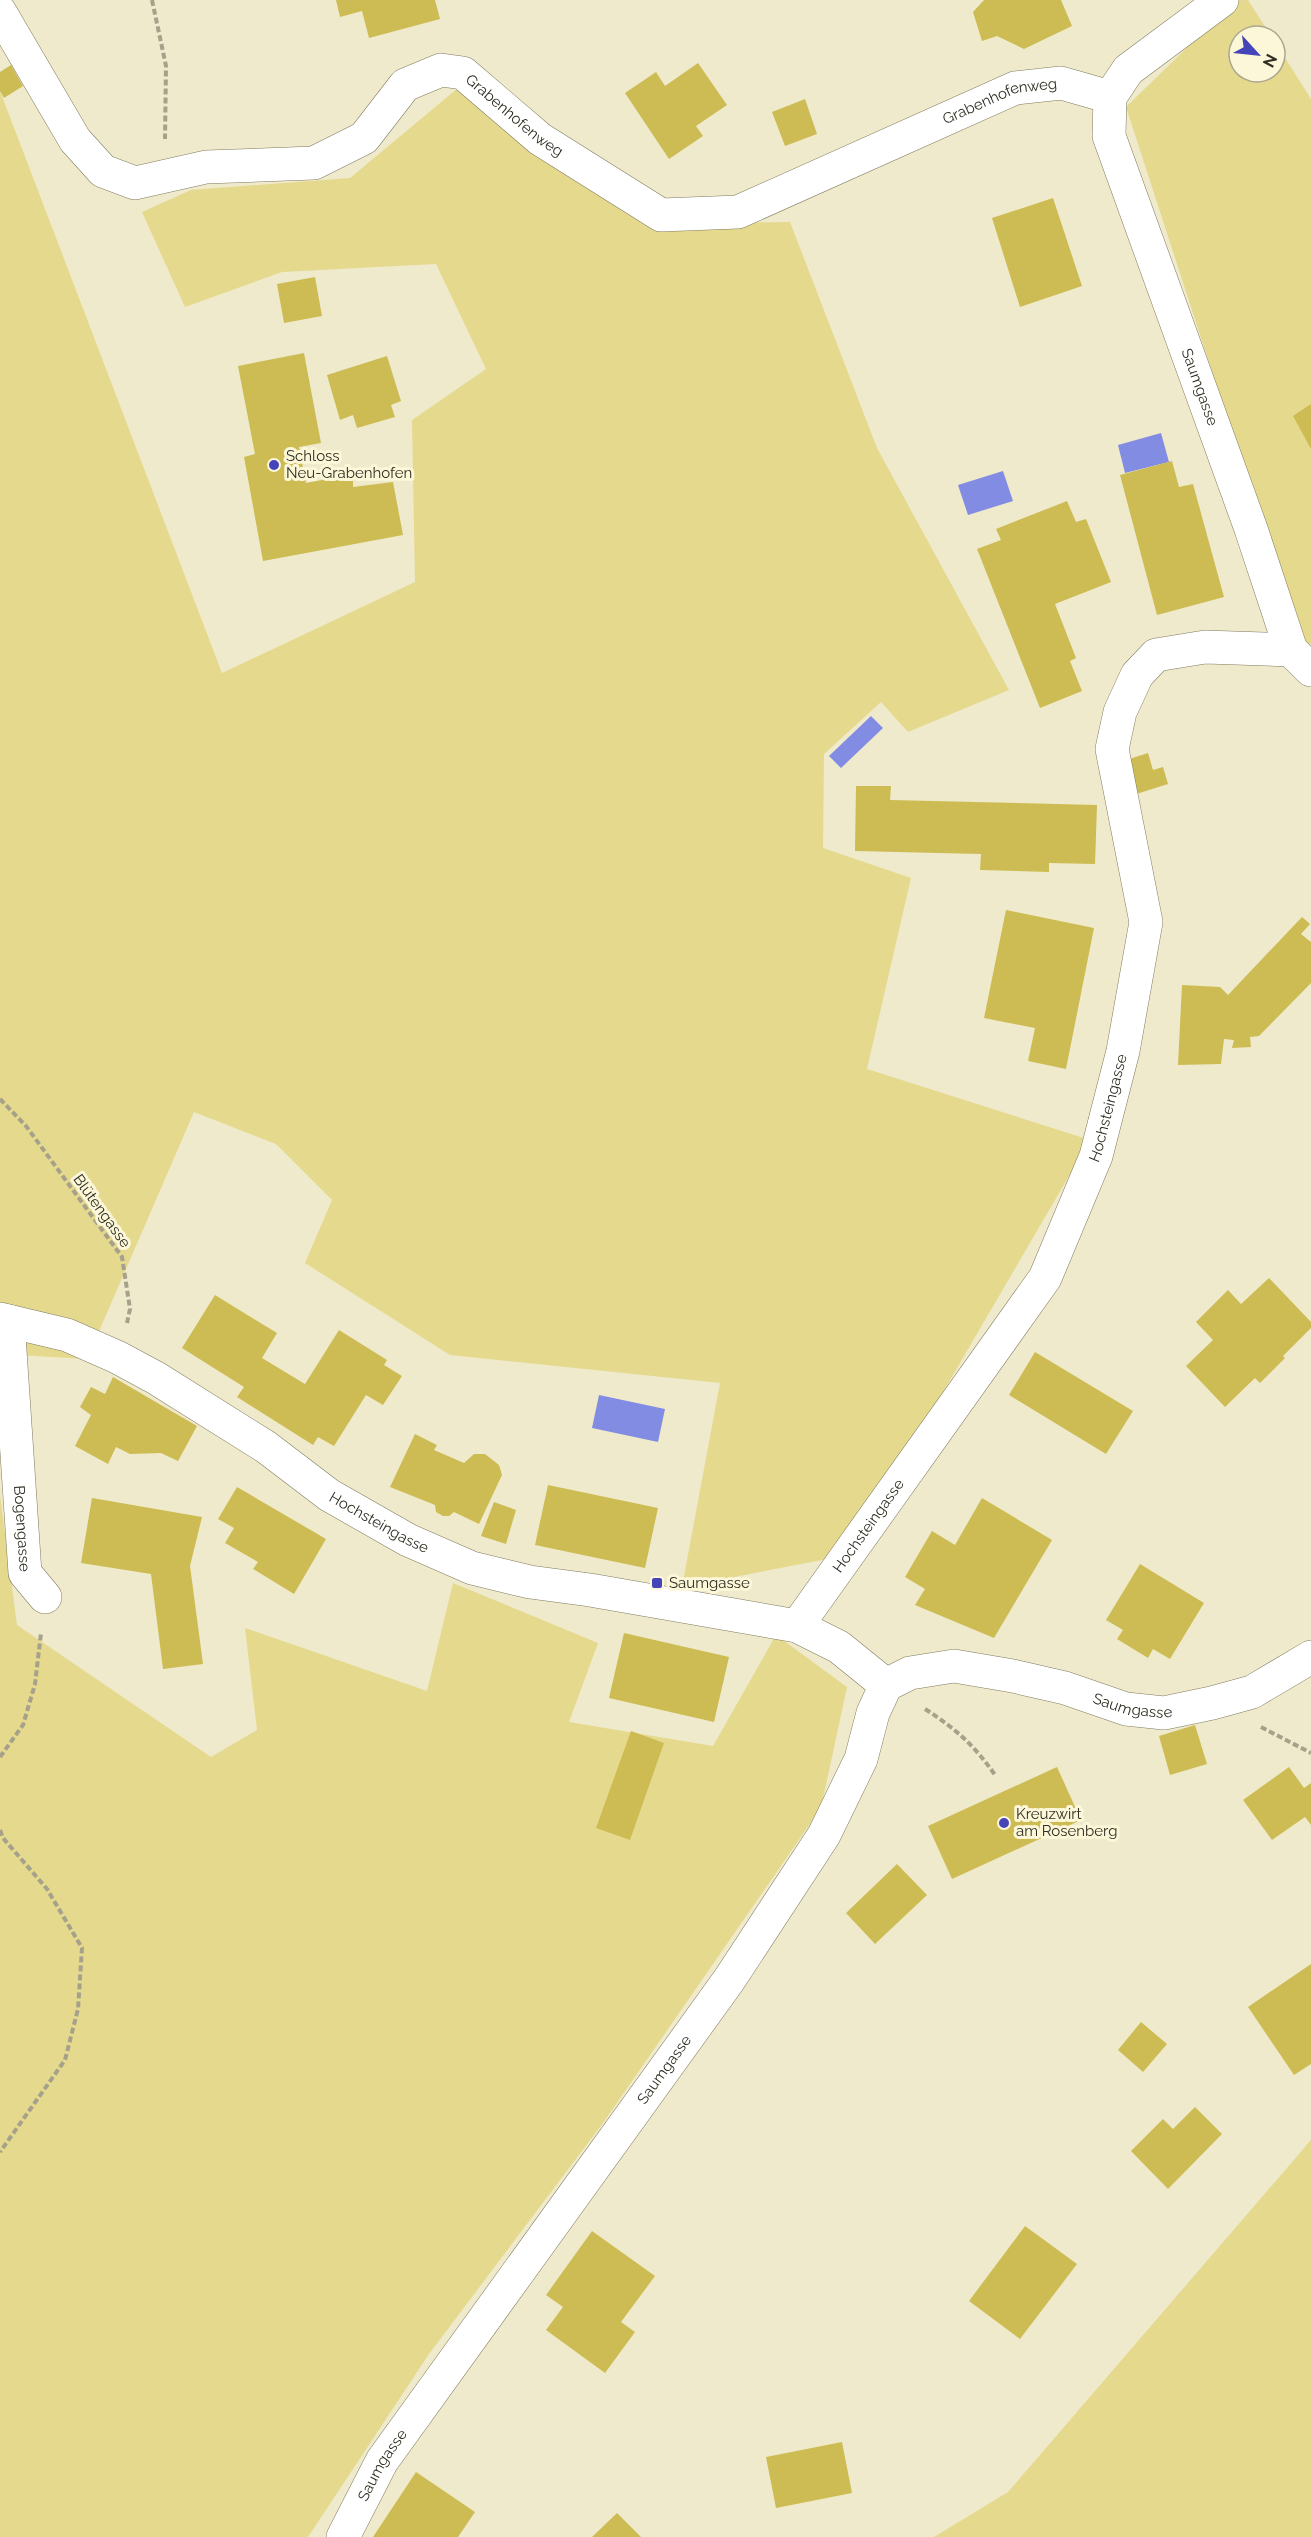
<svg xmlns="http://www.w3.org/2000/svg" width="1311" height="2537" font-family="Raleway,sans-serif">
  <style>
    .green { fill: #e5d98e }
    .water { fill: #828ce2 }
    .building { fill: #cdbc53 }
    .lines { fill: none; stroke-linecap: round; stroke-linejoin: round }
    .minor-casing { stroke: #807b5f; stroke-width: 34 }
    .path { stroke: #a5a18a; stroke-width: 4; stroke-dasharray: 6 3; stroke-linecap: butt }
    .minor { stroke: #fff; stroke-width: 33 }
    .poi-dot { fill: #4544b9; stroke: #fcf7d8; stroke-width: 2 }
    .labels { text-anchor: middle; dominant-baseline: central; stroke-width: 6; stroke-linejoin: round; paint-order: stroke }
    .street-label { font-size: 15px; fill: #2f2e22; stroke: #fcf7d8 }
    .poi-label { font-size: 15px; fill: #2f2e22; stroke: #fcf7d8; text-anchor: start }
  </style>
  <rect width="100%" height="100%" fill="#efeacb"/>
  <path class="green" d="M1236 0H1248L1271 36H1239V72H1275V42L1311 99V643L1302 649 1126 107Z
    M458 88 646 224 790 222 877 448 1009 690 908 732 881 702 824 754 823 848 911 878 867 1069 1090 1140 848 1555 682 1587 720 1383 450 1355 305 1263 332 1200 276 1144 194 1112 87 1359 0 1354V91L222 673 415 582 412 420 486 369 436 264 282 272 185 307 142 212 191 190 350 178Z
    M0 1495 17 1625 211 1757 257 1730 245 1628 427 1691 453 1583 598 1643 569 1722 713 1746 776 1635 847 1687 821 1808 603 2123 429 2354 308 2537H0Z
    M1311 2140V2537H934L1008 2492Z"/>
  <path class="water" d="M1161 433 1169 462 1125 473 1118 445Z
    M1003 471 1013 501 968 515 958 485Z
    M871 716 883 728 841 768 829 756Z
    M599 1395 665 1409 658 1442 592 1428Z"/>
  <path class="building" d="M336 0H435L440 19 369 38 362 11 340 17Z
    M984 0H1061L1072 26 1024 49 997 36 982 41 973 12Z
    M698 63 727 105 696 126 703 136 669 159 625 93 656 72 665 86Z
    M11 65 23 86 4 98 0 91V72Z
    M805 99 817 134 785 146 772 112Z
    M1053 198 1082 286 1020 307 992 218Z
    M315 277 322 316 284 323 277 284Z
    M304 353 321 443 299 447 306 483 353 474V487L393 482 403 535 263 561 244 457 255 454 238 366Z
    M387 356 401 401 391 405 395 417 357 428 353 415 340 420 327 375Z
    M1311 404V449L1293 416Z
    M1172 461 1179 487 1193 484 1224 597 1157 615 1120 475Z
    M1067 501 1076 522 1086 519 1111 582 1055 604 1076 658 1070 661 1082 691 1040 708 977 549 1001 540 996 529Z
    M1148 753 1153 770 1163 767 1168 784 1130 796 1120 762Z
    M856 786H891L890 800 1097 805 1095 864 1049 863V872L980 870 981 854 855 851Z
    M1006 910 1094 928 1066 1069 1028 1061 1035 1028 984 1018Z
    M1302 917 1310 924 1301 934 1311 942V983L1259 1036 1250 1037 1251 1047 1232 1048 1234 1040 1224 1039 1221 1064 1178 1065 1182 985 1220 987 1228 995Z
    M1269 1278 1311 1322V1328L1283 1356 1285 1358 1260 1383 1255 1378 1225 1407 1186 1366 1213 1340 1196 1322 1228 1290 1241 1304Z
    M215 1295 277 1333 262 1358 305 1384 339 1330 387 1360 384 1365 402 1376 383 1405 366 1395 334 1446 318 1437 313 1445 237 1397 244 1387 182 1348Z
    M1035 1352 1133 1411 1106 1454 1009 1395Z
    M113 1377 197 1426 178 1461 161 1453 130 1454 116 1447 108 1464 75 1446 91 1415 80 1407 91 1387 105 1394Z
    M415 1434 437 1445 434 1450 464 1463 474 1454H485L499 1465 502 1475 479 1524 454 1512 449 1516H443L436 1512 435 1505 390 1487Z
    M548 1485 658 1508 645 1568 535 1545Z
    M237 1487 326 1539 294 1594 253 1569 258 1562 225 1543 234 1528 218 1519Z
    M92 1498 202 1517 190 1566 203 1664 163 1669 151 1574 81 1563Z
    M982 1498 1052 1540 994 1638 915 1605 925 1589 905 1577 932 1531 955 1545Z
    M494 1502 516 1510 506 1544 481 1536Z
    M1140 1564 1204 1603 1170 1659 1153 1649 1148 1658 1117 1639 1123 1630 1106 1620Z
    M624 1633 729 1657 714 1722 609 1698Z
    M1195 1725 1207 1764 1170 1775 1159 1736Z
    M631 1731 664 1743 630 1840 596 1828Z
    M1057 1767 1081 1820 952 1879 928 1826Z
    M1289 1767 1304 1788 1311 1783V1825L1305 1817 1272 1840 1243 1800Z
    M897 1864 927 1895 875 1944 846 1913Z
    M1311 1964V2064L1294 2075 1248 2007Z
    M1141 2022 1167 2044 1143 2072 1118 2050Z
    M1195 2107 1222 2134 1168 2189 1131 2151 1163 2119 1173 2129Z
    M1025 2226 1077 2264 1020 2339 969 2301Z
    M592 2231 655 2276 621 2322 635 2332 605 2373 546 2330 563 2307 546 2295Z
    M842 2442 852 2493 776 2508 766 2457Z
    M416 2472 475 2512 458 2537H373Z
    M617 2513 641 2537H592Z"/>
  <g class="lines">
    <g class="minor-casing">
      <g id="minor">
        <path id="s1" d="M0 12 75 140 103 171 135 183 206 167 314 163 364 138 405 85 441 70 463 73 540 139 661 215 738 212 1015 88 1061 83 1110 97"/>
        <path id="s2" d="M1110 97 1109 136 1251 529 1291 650 1311 670"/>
        <path d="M1110 97 1128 70 1222 0"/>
        <path id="s3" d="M0 1319 67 1335 117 1357 156 1378 266 1447 329 1495 408 1540 472 1568 530 1582 590 1590 797 1626 839 1647 886 1685"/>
        <path id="s4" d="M8 1321 25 1573 45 1597"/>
        <path id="s5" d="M797 1626 1045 1278 1096 1156 1123 1051 1146 922 1112 749 1120 712 1137 675 1156 655 1205 647 1291 650"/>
        <path id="s6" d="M343 2537 382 2461 729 1980 824 1835 861 1759 873 1713 886 1685 910 1673 954 1666 1013 1676 1065 1688 1126 1709 1164 1713 1212 1703 1252 1692 1311 1657"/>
      </g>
    </g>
    <path class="path" d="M152 0 166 66 165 139
      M0 1099 26 1126 122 1257 130 1309 127 1323
      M925 1709C955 1728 975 1746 995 1775
      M1261 1727 1311 1753
      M0 1757 23 1725 35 1684 41 1633
      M0 1830 3 1838 47 1889 82 1948 78 2009 65 2060 0 2152"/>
    <use href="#minor" class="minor"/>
  </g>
  <g class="poi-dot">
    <circle cx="274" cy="465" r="6"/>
    <rect x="651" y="1577" width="12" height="12" rx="3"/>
    <circle cx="1004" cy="1823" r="6"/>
  </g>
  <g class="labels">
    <g class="street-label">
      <text stroke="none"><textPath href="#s1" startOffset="1196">Grabenhofenweg</textPath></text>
      <text stroke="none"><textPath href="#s1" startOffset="656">Grabenhofenweg</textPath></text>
      <text stroke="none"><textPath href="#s2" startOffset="306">Saumgasse</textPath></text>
      <text stroke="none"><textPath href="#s5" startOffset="609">Hochsteingasse</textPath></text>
      <text transform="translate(102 1211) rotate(54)">Blütengasse</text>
      <text stroke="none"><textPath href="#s3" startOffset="434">Hochsteingasse</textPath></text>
      <text stroke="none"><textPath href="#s5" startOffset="123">Hochsteingasse</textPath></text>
      <text stroke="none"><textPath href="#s4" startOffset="208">Bogengasse</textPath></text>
      <text stroke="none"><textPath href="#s6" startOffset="1270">Saumgasse</textPath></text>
      <text stroke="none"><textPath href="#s6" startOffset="568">Saumgasse</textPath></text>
      <text stroke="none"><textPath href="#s6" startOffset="82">Saumgasse</textPath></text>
    </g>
    <g class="poi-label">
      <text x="286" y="456">Schloss<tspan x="286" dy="17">Neu-Grabenhofen</tspan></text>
      <text x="669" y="1583">Saumgasse</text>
      <text x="1016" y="1814">Kreuzwirt<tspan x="1016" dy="17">am Rosenberg</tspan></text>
    </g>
  </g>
  <g transform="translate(1257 54) rotate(117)"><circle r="28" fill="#fcf7d8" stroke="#aaa78f" stroke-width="1.5"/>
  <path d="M0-4.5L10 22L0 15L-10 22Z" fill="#4544b9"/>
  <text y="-9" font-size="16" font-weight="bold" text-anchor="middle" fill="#2f2e22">N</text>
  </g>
</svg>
